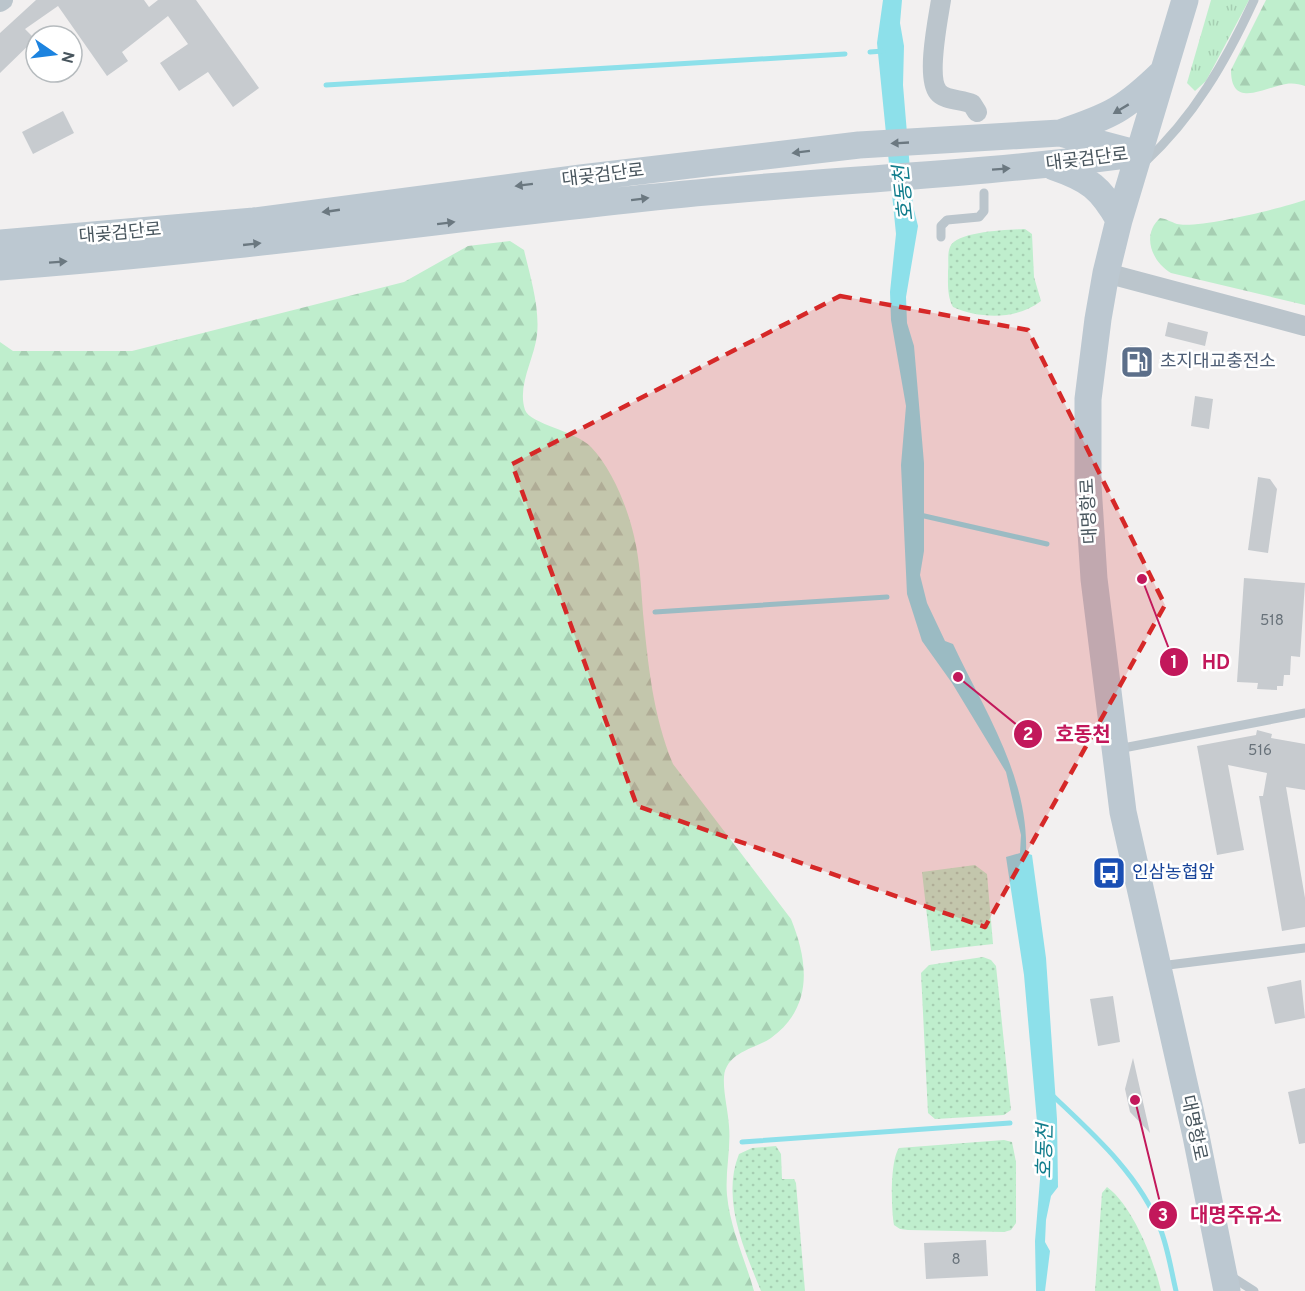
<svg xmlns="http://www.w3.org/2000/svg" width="1305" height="1291" font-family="Overpass,'Noto Sans KR',sans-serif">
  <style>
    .grass { fill: url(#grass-dots) }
    .forest { fill: url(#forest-firs) }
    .park { fill: url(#park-tufts) }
    .water { fill: #8de0ea }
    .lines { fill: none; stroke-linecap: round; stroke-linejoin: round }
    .stream { stroke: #8de0ea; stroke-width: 5 }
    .building { fill: #c7cbcf }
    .service { stroke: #bbc5cc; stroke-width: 9 }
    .minor { stroke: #bbc5cc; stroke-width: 20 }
    .secondary { stroke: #bcc8d1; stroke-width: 27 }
    .oneway { fill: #6b7880 }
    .marked { fill: #d62828; fill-opacity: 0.2; stroke: #d62828; stroke-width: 4.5; stroke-dasharray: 12 8; stroke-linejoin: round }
    .labels { text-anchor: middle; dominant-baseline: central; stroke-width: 5; stroke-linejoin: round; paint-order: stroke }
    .number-label { font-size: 15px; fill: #68727a }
    .street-label { font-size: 18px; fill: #48555d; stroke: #fff }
    .service-label { font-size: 18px; fill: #4e5e75; stroke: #fff; text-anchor: start }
    .transit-label { font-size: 18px; fill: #164399; stroke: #fff; text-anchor: start }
    .water-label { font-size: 20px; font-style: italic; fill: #0f7c8b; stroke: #fff }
    .leader { fill: none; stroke: #c2185b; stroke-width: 2 }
    .callout-dot { fill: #c2185b; stroke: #fff; stroke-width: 2 }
    .mark-label { font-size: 18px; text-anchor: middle; font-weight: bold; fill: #fff }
    .callout-label { font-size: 20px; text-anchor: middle; font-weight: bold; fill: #c2185b; stroke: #fff; stroke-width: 5; stroke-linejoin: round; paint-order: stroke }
  </style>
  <defs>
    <pattern id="grass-dots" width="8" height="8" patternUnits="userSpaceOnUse" patternTransform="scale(1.5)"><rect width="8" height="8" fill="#bfeecd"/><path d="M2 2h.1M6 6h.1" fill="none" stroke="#a6ceb2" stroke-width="1.8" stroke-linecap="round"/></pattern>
    <pattern id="forest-firs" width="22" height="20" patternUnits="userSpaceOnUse" patternTransform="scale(1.5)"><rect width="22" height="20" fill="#bfeecd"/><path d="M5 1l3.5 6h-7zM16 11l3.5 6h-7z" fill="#a6ceb2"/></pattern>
    <pattern id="park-tufts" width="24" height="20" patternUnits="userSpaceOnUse" patternTransform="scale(1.5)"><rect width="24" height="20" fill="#bfeecd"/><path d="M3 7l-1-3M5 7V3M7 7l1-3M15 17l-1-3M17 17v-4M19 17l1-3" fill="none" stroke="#a6ceb2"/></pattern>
  </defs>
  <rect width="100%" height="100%" fill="#f2f0f0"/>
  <path class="grass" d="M1025 229 1032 234 1034 277 1041 301C1017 320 980 319 953 307 947 296 948 283 948 271 949 264 947 254 950 247 957 231 1008 230 1025 229Z
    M975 865 987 874 993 944 931 951 922 872Z
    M983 957 991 960 996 966 1011 1110 1004 1115 935 1119 928 1113 921 973 929 965Z
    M1004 1140 1012 1142 1016 1162V1223L1011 1230 1004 1232 908 1230 900 1229 894 1225C891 1208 890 1161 899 1148Z
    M776 1146 781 1154 782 1179H794L796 1183 805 1291H761C744 1249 721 1199 739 1154L752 1148Z
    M1107 1187C1133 1206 1154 1260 1161 1291H1095L1102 1193Z"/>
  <path class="forest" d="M1266 0H1305V86C1299 84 1293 83 1286 84 1265 87 1231 110 1231 70Z
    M1305 200V305L1171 273C1152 262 1141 235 1160 218 1167 219 1171 222 1177 224 1198 229 1282 208 1305 200Z
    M510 241 524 250C530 276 540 307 537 335 534 360 517 385 525 410 530 424 576 431 591 447 612 469 627 506 634 536 640 561 641 587 643 613 648 664 653 716 673 764L791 919C808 961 814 1007 771 1038 755 1049 726 1052 724 1077 723 1092 728 1110 729 1126 731 1149 725 1172 727 1195 730 1228 745 1259 754 1291H0V342L13 351H132L404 282 468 246Z"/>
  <path class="park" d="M1211 0H1249L1206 81 1195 91 1187 83Z"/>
  <path class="water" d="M883 0H902L900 23 904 46 903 85 913 206 918 226 906 297 907 323 914 346 924 463V551L920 575 927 603 945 641 953 644C984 710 1029 777 1026 853L1032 855 1046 958 1057 1119 1058 1187 1051 1196 1046 1220 1045 1242 1050 1251 1045 1291H1036L1035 1241 1041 1167 1024 975 1006 857 1020 853 1021 835 1006 772 952 683 922 641 907 594 901 465 906 406 891 320 890 292 896 234 877 43Z"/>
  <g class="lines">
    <path class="stream" d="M870 52 883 51
      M326 85 845 54
      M920 515 1047 544
      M655 612 887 597
      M1052 1095C1092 1133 1139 1174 1160 1228 1168 1248 1171 1270 1176 1291
      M742 1142 1010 1123"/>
  </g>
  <path class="building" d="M36 0H144L149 7 158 0H196L259 88 233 107 208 72 179 91 160 63 188 44 168 16 122 52 128 61 107 76 58 6 25 29 35 39 0 73V33Z
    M63 111 74 133 33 154 22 132Z
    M1168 322 1208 332 1205 346 1165 336Z
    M1130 345 1147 347 1144 378 1127 376Z
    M1195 396 1213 399 1209 429 1191 426Z
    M1258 477 1270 479 1277 489 1268 553 1248 550Z
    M1244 578 1305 583 1300 657 1291 656 1290 675H1284L1283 686H1277V690L1257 689 1258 683 1237 682Z
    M1257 730 1272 734 1271 738 1305 744V790L1286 787 1305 898V927L1282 931 1259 796H1263L1267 773 1228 765 1244 850 1217 855 1197 746 1256 735Z
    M1301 980 1305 1018 1275 1024 1267 987Z
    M1113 996 1120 1042 1098 1046 1090 999Z
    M1133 1058 1150 1133 1130 1112 1125 1089Z
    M1305 1088V1143L1299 1144 1288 1092Z
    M986 1240 988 1276 926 1279 924 1243Z"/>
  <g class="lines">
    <path class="service" d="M1144 163C1194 117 1226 61 1254 0
      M941 237V226L947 220 979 217 984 211V193
      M1118 749 1305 713
      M1160 966 1305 948
      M1229 1275 1254 1291"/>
    <path class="minor" d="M941 0C938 19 926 77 938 92 945 101 962 99 972 104L977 112
      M0 2 3 0
      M1106 273 1305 326"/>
    <path class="secondary" d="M1185 0 1119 220 1106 273 1098 319 1088 399V485L1094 579 1123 812 1196 1136 1227 1291
      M1060 133C1111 116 1125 109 1163 72
      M1054 167C1089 179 1101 188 1119 220
      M0 243 254 221 581 178 859 145 1060 133 1139 154
      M0 267C216 251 430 221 645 198 805 181 966 176 1126 155"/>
  </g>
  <defs><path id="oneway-solid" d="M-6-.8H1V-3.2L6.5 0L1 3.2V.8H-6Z" transform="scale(1.5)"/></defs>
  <g class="oneway">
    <use href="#oneway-solid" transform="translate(1121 109) rotate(149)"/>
    <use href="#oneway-solid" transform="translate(900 143) rotate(177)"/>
    <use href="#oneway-solid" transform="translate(801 152) rotate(173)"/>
    <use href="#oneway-solid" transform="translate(1001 169) rotate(-4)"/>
    <use href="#oneway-solid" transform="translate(524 185) rotate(173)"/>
    <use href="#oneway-solid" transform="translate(640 199) rotate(-7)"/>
    <use href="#oneway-solid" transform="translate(331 211) rotate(172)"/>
    <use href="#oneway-solid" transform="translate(446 223) rotate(-7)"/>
    <use href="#oneway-solid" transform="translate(252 244) rotate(-6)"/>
    <use href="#oneway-solid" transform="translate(58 262) rotate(-4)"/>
  </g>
  <path class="marked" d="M840 296 1028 330 1165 605 985 927 637 806 512 464Z"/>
  <defs>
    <g id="fuel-square" transform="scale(1.725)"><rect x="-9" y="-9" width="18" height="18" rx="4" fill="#5c6f8a" stroke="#fff"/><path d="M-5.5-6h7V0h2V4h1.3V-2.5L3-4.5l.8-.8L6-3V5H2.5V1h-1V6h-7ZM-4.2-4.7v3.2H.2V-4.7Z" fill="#fff"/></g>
    <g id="bus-square" transform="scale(1.725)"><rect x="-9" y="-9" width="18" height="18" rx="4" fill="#1a4fb4" stroke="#fff"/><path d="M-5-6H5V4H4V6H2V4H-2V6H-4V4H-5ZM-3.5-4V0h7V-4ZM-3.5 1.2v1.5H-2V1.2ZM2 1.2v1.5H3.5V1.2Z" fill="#fff"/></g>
  </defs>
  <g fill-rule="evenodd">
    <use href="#fuel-square" x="1137" y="362"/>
    <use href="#bus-square" x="1109" y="873"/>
  </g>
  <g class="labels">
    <g class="number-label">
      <text x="1272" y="621">518</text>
      <text x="1260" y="751">516</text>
      <text x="956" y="1260">8</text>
    </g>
    <g class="street-label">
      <text transform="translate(1087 160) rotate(-7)">대곶검단로</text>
      <text transform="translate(603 176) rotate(-7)">대곶검단로</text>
      <text transform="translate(120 234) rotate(-5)">대곶검단로</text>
      <text transform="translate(1090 511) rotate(-93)">대명항로</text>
      <text transform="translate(1193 1128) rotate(78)">대명항로</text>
    </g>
    <g class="service-label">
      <text x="1160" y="362">초지대교충전소</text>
    </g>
    <g class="transit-label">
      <text x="1132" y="873">인삼농협앞</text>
    </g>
    <g class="water-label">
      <text transform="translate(905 193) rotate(-96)">호동천</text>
      <text transform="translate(1046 1151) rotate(-89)">호동천</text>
    </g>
  </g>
  <path class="leader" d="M1142 579L1174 662M958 677L1028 734M1135 1100L1163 1215"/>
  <g class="callout-dot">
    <circle cx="1142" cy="579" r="6"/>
    <circle cx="958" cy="677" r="6"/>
    <circle cx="1135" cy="1100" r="6"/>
    <circle cx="1174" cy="662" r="15"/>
    <circle cx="1028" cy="734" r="15"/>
    <circle cx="1163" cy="1215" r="15"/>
  </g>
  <g class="mark-label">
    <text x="1174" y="668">1</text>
    <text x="1028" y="740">2</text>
    <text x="1163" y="1221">3</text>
  </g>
  <g class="callout-label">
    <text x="1216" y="669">HD</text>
    <text x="1083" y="741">호동천</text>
    <text x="1236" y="1222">대명주유소</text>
  </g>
  <g transform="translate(54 54) rotate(104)"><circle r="28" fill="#ffffff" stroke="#b6bbbe" stroke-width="1.5"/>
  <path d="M0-4.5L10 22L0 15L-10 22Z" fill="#1c83df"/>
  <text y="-9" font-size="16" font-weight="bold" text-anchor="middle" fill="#48555d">N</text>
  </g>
</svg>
